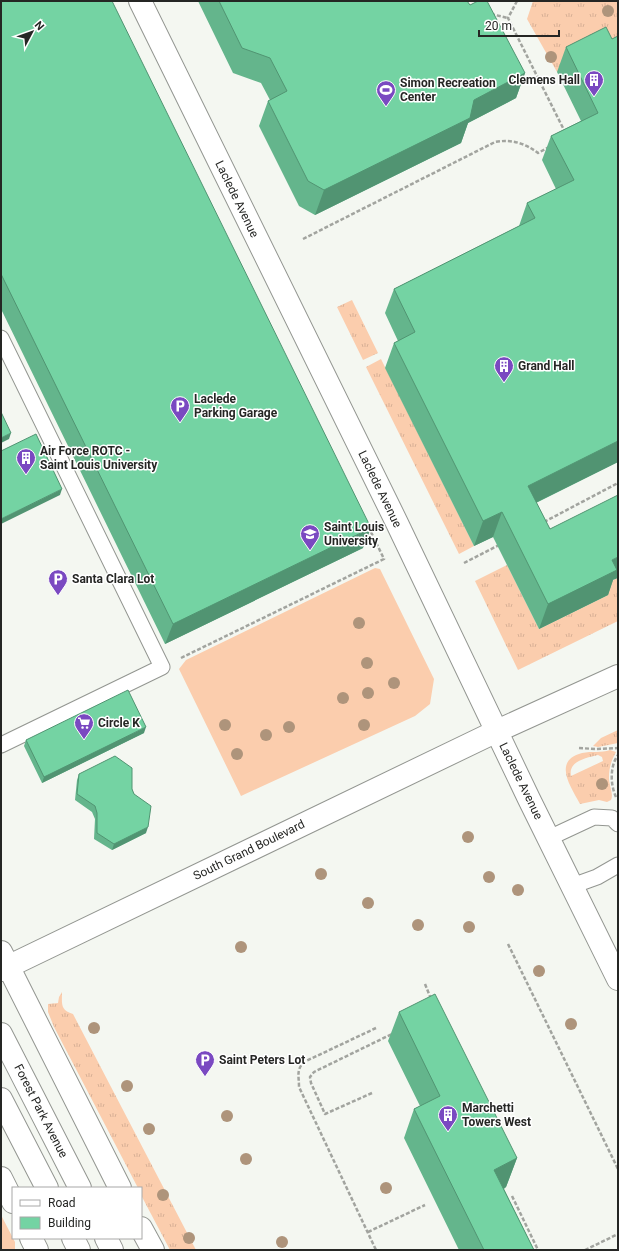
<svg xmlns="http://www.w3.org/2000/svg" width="619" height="1251" font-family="Roboto,sans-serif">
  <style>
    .grass { fill: url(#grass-tufts); fill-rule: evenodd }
    .garden { fill: #fbcdad }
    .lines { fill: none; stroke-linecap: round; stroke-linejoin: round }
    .lane-casing { stroke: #939691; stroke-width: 17 }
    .street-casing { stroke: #939691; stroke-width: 24 }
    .primary-casing { stroke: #939691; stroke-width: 24 }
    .path { stroke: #a2a49f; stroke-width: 2.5; stroke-dasharray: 4 2; stroke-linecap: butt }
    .lane { stroke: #fff; stroke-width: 15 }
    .street { stroke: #fff; stroke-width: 22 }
    .primary { stroke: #fff; stroke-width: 22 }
    .tree { fill: #ae947b }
    .wall { fill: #64b58c }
    .shaded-wall { fill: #519472 }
    .building { fill: #74d3a3; stroke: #519472 }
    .labels { text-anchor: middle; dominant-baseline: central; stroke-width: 3; stroke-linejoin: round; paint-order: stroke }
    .poi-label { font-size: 12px; font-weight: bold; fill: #252624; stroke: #fff; text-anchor: start }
    .street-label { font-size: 12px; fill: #252624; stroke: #fff }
  </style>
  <defs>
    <pattern id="grass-tufts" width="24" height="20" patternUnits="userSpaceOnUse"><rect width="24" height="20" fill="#fbcdad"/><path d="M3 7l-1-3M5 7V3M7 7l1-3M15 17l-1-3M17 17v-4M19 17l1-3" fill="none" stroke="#d7b095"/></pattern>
  </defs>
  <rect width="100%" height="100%" fill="#f4f7f1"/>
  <path class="grass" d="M533 1H618V56L597 52 557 72 527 19Z
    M352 300 378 353 363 360 337 307Z
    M381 359 474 546 459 554 366 367Z
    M507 565 539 629 608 595 603 585 618 578V621L518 670 475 581Z
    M618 730V743L598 747 593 746 601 738Z
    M610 750 616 752C611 761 609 768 609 778 609 785 614 795 611 800L607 802 599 800 580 804C571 787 552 761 582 753 592 751 601 753 610 750ZM598 755 602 757 603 761 571 776C568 761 586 758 598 755Z
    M62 992C62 1004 60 1010 73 1014L196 1250H170L141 1195V1188H138L54 1027 48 1012V1004L58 1003 59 997Z"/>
  <path class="garden" d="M375 568 380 569 434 679 430 704 415 716 241 796 179 669 186 660Z
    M1 1215 15 1242V1250H1Z"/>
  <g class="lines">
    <g class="lane-casing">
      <path id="lane" d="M1 338 162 667 1 745
        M549 838 594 817 612 818 618 824
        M572 886 597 877 618 865"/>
    </g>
    <g class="street-casing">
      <path id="street" d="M140 1 396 521 529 799 618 979"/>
    </g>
    <g class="primary-casing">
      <path id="primary" d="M1 952 120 1188
        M1 970 497 731 618 676
        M1 1034 80 1188
        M1 1099 47 1188
        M1 1178 13 1202
        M141 1228 153 1250
        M31 1238 37 1250
        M73 1238 79 1250
        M106 1238 112 1250"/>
    </g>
    <path class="path" d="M517 1 508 18 565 132
      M491 14 508 18
      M303 239 495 142C511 139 525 143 538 153L549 147
      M544 522 618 483
      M464 563 501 544
      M181 658 384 559 370 530
      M579 748 595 749 618 748
      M616 797C610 784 610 766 618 755
      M508 944 618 1169
      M425 984 431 999
      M376 1028 304 1062C296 1070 299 1076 299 1087L376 1250
      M372 1093 325 1114 311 1083 310 1077 314 1072 392 1034
      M512 1196 538 1250
      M368 1232 425 1205
      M585 1250 618 1234"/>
    <use href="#lane" class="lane"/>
    <use href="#street" class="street"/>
    <use href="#primary" class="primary"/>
  </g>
  <g class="tree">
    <circle cx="608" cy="11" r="6"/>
    <circle cx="551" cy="57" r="6"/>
    <circle cx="359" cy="623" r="6"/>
    <circle cx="367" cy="663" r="6"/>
    <circle cx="394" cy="683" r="6"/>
    <circle cx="368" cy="693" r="6"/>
    <circle cx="343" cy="698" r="6"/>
    <circle cx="225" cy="725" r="6"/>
    <circle cx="364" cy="725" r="6"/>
    <circle cx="289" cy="727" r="6"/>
    <circle cx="266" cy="735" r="6"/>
    <circle cx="237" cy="754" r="6"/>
    <circle cx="602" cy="784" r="6"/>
    <circle cx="468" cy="837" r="6"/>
    <circle cx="321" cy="874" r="6"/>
    <circle cx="489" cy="877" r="6"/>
    <circle cx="518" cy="890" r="6"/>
    <circle cx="368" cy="903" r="6"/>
    <circle cx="418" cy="925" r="6"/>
    <circle cx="469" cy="927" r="6"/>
    <circle cx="241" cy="947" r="6"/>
    <circle cx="539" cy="971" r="6"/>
    <circle cx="571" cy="1024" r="6"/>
    <circle cx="94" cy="1028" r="6"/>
    <circle cx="127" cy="1086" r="6"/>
    <circle cx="227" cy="1116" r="6"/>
    <circle cx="149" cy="1129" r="6"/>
    <circle cx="246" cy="1159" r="6"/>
    <circle cx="386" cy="1188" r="6"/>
    <circle cx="163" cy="1195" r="6"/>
    <circle cx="189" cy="1238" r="6"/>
    <circle cx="282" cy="1242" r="6"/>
  </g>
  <path class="wall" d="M1 1 363 548 165 644 1 309Z
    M198 1H467L470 5 525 73 516 98 468 123 461 143 315 215 299 206 259 126 268 101 270 100 261 83 233 73Z
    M618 36V462L536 503 550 529 613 580 608 595 539 629 493 537 474 546 385 368 394 343 398 341 385 313 394 289 519 226 527 203 556 189 542 160 551 136 581 121 557 72 566 47 612 39Z
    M144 733 42 783 24 746 26 740Z
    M79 774 132 789 146 833 112 850 94 839 95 819 92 812 75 800 77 780Z
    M399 1012 517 1158 506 1187 504 1189 534 1250H459L404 1138 414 1109 420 1106 388 1041Z"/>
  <path class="shaded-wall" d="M525 73 516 98 468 123 461 143 315 215 324 190 474 100Z
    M11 433 9 439 1 443V438Z
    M618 441V462L519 511 528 486Z
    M62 489 60 495 1 524V519Z
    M502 512 493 537 474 546 483 521Z
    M371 528 363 548 165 644 173 624Z
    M618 557V578L613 580 608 595 539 629 548 604 612 560Z
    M146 727 144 733 42 783 44 777Z
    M148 827 146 833 112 850 114 844Z
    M517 1158 506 1187 484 1199 494 1170Z"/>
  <path class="building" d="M1 1H112L371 528 173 624 1 274Z
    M219 1H467L470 5 478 1H487L525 73 474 100 470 118 324 190 308 181 268 101 287 91 270 58 242 48Z
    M606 27 612 39 618 36V441L528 486 550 529 618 495V557L612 560 617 570 548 604 502 512 483 521 394 343 415 332 394 289 535 218 527 203 574 180 551 136 598 113 566 47Z
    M1 412 11 433 1 438Z
    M36 434 62 489 1 519V451Z
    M128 690 146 727 44 777 26 740Z
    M115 756 132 768V789L134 794 151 806 148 827 114 844 97 833V813L95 806 77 794 79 774Z
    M435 994 517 1158 494 1170 534 1250H484L414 1109 440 1096 399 1012Z"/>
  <defs>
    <g id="building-pin" transform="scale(1)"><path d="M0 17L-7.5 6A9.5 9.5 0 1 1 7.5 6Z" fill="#7a49c1" stroke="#fff"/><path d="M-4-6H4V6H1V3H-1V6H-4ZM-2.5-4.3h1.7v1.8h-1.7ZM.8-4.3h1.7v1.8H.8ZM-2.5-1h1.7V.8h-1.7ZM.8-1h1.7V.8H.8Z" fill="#fff"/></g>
    <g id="stadium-pin" transform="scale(1)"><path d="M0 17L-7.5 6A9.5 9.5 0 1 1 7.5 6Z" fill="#7a49c1" stroke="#fff"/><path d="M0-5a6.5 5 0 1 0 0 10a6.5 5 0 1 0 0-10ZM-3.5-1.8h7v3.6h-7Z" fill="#fff"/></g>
    <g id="parking-pin" transform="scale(1)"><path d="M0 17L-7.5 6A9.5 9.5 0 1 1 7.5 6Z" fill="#7a49c1" stroke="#fff"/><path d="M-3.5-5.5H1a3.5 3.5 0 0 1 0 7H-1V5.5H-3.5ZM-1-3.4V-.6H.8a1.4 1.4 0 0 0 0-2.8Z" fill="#fff"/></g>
    <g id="university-pin" transform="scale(1)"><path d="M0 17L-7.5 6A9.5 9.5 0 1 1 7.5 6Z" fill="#7a49c1" stroke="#fff"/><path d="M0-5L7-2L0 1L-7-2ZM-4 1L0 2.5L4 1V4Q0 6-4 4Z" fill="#fff"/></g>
    <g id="supermarket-pin" transform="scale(1)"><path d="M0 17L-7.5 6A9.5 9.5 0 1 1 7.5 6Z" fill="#7a49c1" stroke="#fff"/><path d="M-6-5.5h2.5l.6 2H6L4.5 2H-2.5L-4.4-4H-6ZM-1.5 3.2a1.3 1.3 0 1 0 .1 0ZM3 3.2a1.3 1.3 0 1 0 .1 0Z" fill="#fff"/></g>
  </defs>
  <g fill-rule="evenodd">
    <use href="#building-pin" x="594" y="80"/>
    <use href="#stadium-pin" x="386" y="90"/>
    <use href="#building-pin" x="504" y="366"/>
    <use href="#parking-pin" x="180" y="406"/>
    <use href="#building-pin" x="26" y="458"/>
    <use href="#university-pin" x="310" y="534"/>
    <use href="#parking-pin" x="58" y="579"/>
    <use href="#supermarket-pin" x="84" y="723"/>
    <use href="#parking-pin" x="205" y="1060"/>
    <use href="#building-pin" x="448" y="1115"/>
  </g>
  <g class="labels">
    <g class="poi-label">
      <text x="580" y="80" text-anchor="end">Clemens Hall</text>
      <text x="400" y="83">Simon Recreation<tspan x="400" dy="14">Center</tspan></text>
      <text x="518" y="366">Grand Hall</text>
      <text x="194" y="399">Laclede<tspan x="194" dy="14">Parking Garage</tspan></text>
      <text x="40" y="451">Air Force ROTC -<tspan x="40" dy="14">Saint Louis University</tspan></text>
      <text x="324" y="527">Saint Louis<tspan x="324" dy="14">University</tspan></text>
      <text x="72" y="579">Santa Clara Lot</text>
      <text x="98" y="723">Circle K</text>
      <text x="219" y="1060">Saint Peters Lot</text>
      <text x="462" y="1108">Marchetti<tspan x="462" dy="14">Towers West</tspan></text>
    </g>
    <g class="street-label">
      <text transform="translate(237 199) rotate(64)">Laclede Avenue</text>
      <text transform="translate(380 489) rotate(64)">Laclede Avenue</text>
      <text transform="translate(521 781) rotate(64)">Laclede Avenue</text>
      <text transform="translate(249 850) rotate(-26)">South Grand Boulevard</text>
      <text transform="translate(41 1111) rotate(63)">Forest Park Avenue</text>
    </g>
  </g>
  <rect width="619" height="1251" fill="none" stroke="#252624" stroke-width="4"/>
  <rect x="12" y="1187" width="130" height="52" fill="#ffffff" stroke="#a8a8a7"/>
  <rect x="20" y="1200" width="20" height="6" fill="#ffffff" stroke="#a8a8a7"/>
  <text x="48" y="1207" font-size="12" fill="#252624">Road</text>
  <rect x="20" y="1217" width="20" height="12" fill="#74d3a3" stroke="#a8a8a7"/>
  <text x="48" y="1227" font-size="12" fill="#252624">Building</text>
  <g transform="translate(32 32) rotate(49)" stroke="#ffffff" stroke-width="3" paint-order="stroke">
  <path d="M0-3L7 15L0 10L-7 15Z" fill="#252624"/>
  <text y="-6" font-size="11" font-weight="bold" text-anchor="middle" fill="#252624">N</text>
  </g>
  <path d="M479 30v6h80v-6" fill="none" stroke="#252624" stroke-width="2"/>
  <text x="485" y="30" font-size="12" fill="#252624" stroke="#ffffff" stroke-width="3" paint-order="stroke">20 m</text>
</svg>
